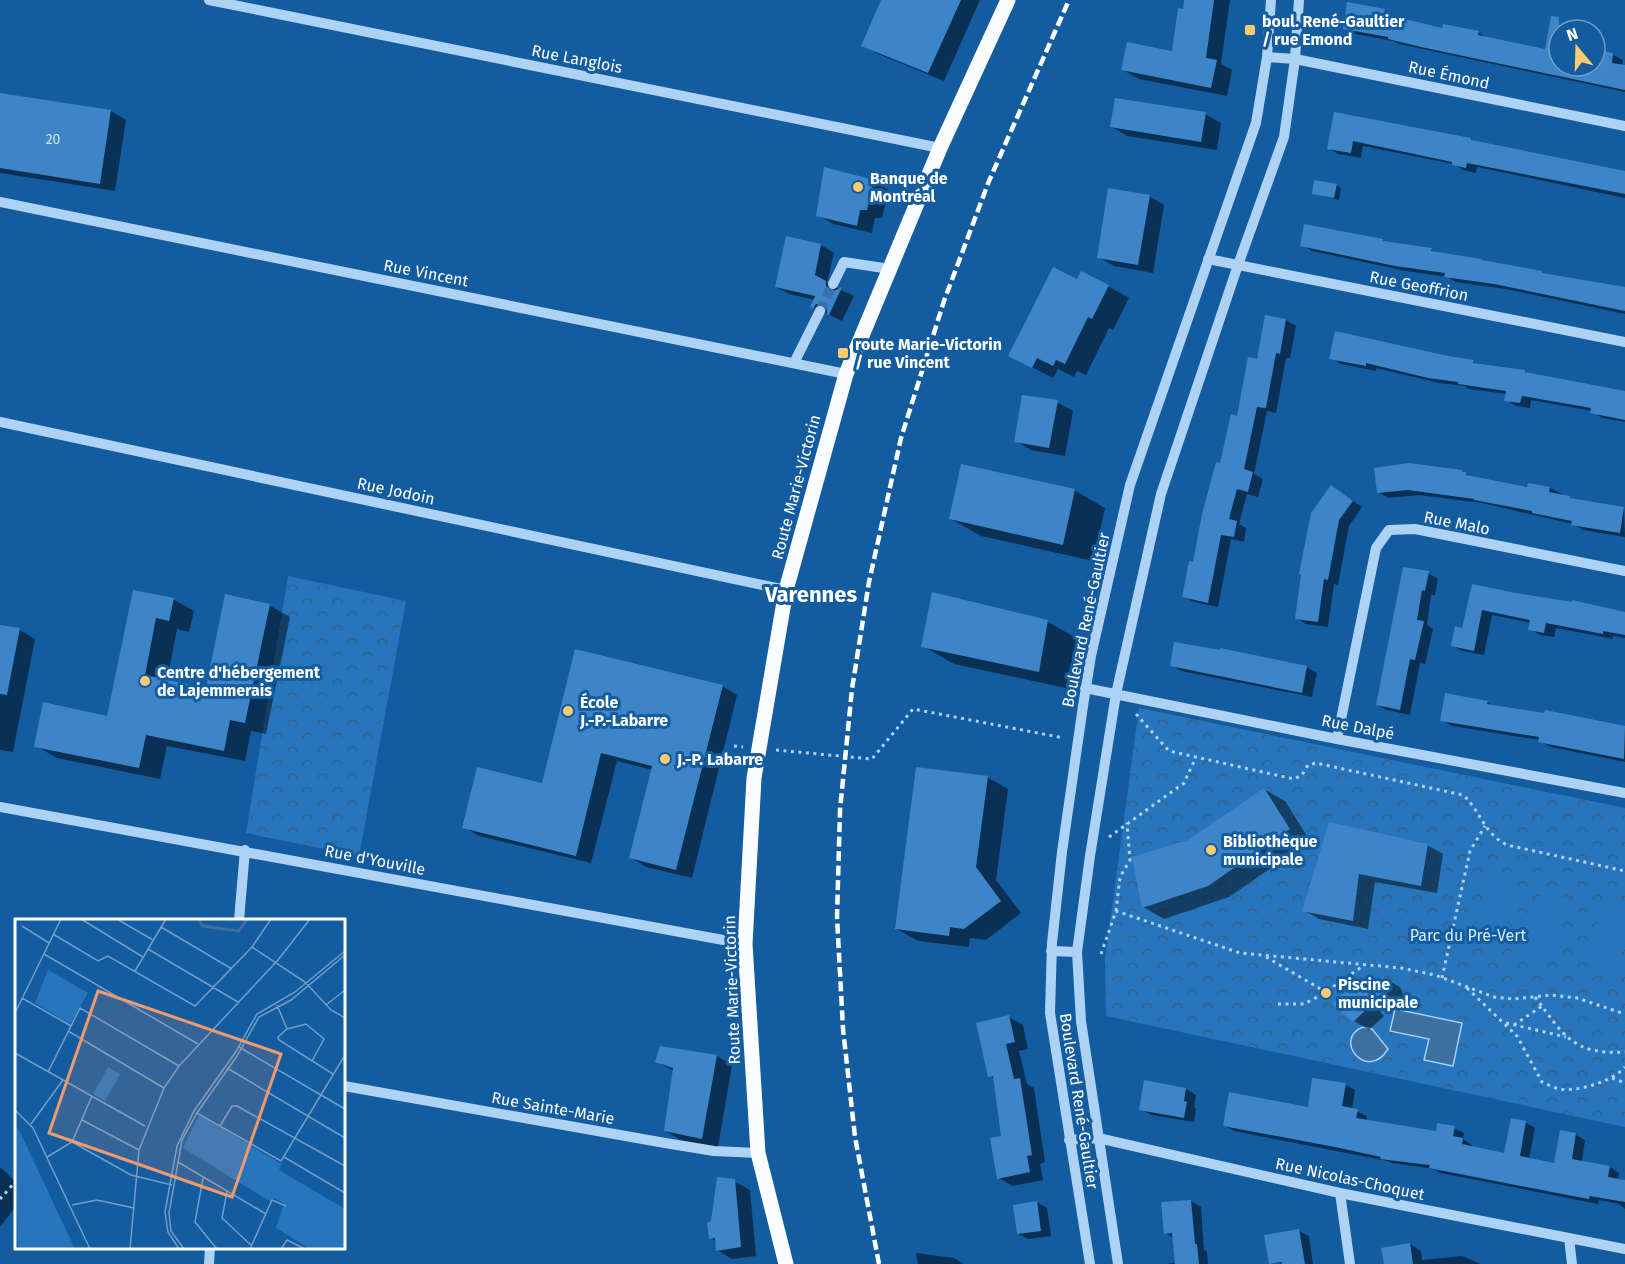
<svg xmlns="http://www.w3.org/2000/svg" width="1625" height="1264" font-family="'Fira Sans',sans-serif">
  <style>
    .park { fill: url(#park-crowns) }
    .pitch { fill: #2776bd }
    .water { fill: #3d6f9f; stroke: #9fcef6; stroke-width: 1.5 }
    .shadow { fill: #0007 }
    .building { fill: #3d85c6 }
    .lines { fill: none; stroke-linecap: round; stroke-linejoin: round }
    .minor-tunnel { stroke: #3774ae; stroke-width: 10; stroke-dasharray: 10 5; stroke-linecap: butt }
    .path { stroke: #add2f4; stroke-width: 3; stroke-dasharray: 3 4.5; stroke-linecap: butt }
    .minor { stroke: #add2f4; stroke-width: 10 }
    .major { stroke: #fafcff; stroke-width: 15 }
    .rail { stroke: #fff; stroke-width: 4.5; stroke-dasharray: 10 4.5; stroke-linecap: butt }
    .poi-dot { fill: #ffcb70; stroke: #145ca0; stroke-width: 2 }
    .labels { text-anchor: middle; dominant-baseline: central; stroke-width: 6; stroke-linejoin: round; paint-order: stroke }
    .number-label { font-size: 14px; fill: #cee0f1 }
    .poi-label { font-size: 16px; font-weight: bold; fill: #fff; stroke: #145ca0; text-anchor: start }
    .street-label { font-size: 16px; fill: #fff; stroke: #145ca0 }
    .park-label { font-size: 16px; fill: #d5ebfd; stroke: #145ca0 }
    .district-label { font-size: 22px; font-weight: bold; fill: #fff; stroke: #145ca0 }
    .inset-river { fill: none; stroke: #3d6f9f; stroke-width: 3 }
    .inset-road { fill: none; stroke: #729dc6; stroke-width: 1.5 }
    .view { fill: #f19b6d; fill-opacity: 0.15; stroke: #f19b6d; stroke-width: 3 }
    .inset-edge { fill: none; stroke: #fff; stroke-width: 3 }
  </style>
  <defs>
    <pattern id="park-crowns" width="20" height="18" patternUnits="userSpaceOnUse" patternTransform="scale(1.5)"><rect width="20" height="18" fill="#2776bd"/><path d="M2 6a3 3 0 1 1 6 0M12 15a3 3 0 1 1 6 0" fill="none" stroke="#3a6184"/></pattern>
  </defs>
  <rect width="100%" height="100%" fill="#145ca0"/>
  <path class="park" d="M288 576 406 601 359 856 246 833Z
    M1139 708 1625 808V1127L1106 1016 1105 960Z"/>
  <path class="pitch" d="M1487 880 1516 886 1502 950 1473 944Z
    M1540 892 1569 898 1555 962 1526 955Z
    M1602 905 1625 910V939L1617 975 1588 969Z"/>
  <path class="water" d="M1395 1009 1462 1023 1453 1066 1424 1060 1429 1039 1390 1031Z
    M1363 1027 1372 1029 1388 1049C1367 1083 1332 1039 1363 1027Z"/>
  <path class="shadow" d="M883 0H980L944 81 878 54 863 45Z
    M1185 0H1230L1221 64 1232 70 1227 96 1139 79 1123 70 1173 53Z
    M1384 10 1394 16V18L1443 30 1478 32 1489 39 1547 51 1559 42V66H1595V59L1613 55 1623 60 1622 66 1625 67V92L1399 44 1393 41 1355 34 1345 28Z
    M0 94 111 111 126 120 115 191 0 173Z
    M1205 114 1221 123 1217 150 1127 136 1112 127Z
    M1335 114 1470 139 1476 143 1625 172V198L1477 167 1476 173 1463 170 1453 164 1363 146 1361 158 1338 154 1328 148Z
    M874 181 889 190 882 218H875L872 233 833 224 818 215Z
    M1336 185 1341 188 1339 200 1313 193Z
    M1149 196 1164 205 1153 273 1114 266 1098 257Z
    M787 238 821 245 834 253 827 283 854 296 842 321 812 306 815 300 789 294 776 287Z
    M1383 241 1388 244 1431 250 1437 253 1625 290V314L1506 289 1456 282 1448 277 1406 271 1312 251 1302 245Z
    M1078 281 1108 286 1129 298 1113 330 1109 328 1086 375 1077 371 1074 377 1058 369 1053 378 1010 356Z
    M1266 317 1286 320 1296 326 1290 358H1286L1276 413 1267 411 1254 474 1263 479 1258 497 1247 494 1239 524 1246 528 1244 542 1231 539 1218 607 1194 602 1184 597 1222 465 1258 361Z
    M1331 358 1473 362 1480 365 1525 371 1529 374 1625 394V422L1602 418 1592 411 1531 400 1530 408 1516 406 1506 400 1507 394 1469 389 1464 386 1439 383 1376 368V371L1341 364Z
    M1057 402 1073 411 1065 456 1031 450 1016 441Z
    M1461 471 1475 479 1529 489 1530 484 1550 488 1575 500 1624 508 1625 537 1583 530 1573 524 1482 503 1419 495 1389 498 1379 493Z
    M1332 487 1362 507 1349 526 1338 585 1334 584 1328 627 1306 624 1296 618Z
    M1074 490 1105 508 1093 561 981 536 951 519Z
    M1428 573 1438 579 1435 595H1431L1427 625 1433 629 1425 664 1420 663 1410 715 1387 710 1377 705Z
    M1473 585 1625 614V638L1613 636V639L1556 628 1554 637 1540 635 1530 629 1531 623 1492 615 1484 655 1462 651 1452 645 1464 629Z
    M134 591 173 599 194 611 189 632 177 629 167 681 208 689 269 605 290 617 266 734 251 731 245 761 167 746 160 779 57 758 36 746 108 717Z
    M933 594 1048 622 1078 639 1070 689 954 664 923 646Z
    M0 626 20 630 35 639 13 752 0 750Z
    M1171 665 1307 667 1317 673 1312 697 1181 671Z
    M722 686 737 695 692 878 646 867 631 858 653 770 617 761 591 863 479 836 464 827Z
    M1487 702 1495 707 1546 715V712L1625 728V762L1550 747 1539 740 1452 726 1442 720Z
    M987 777 1008 789 996 880 1021 913 986 940 970 938 969 947 918 941 897 929Z
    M1264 789 1285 801 1310 841 1229 897 1164 919 1143 907 1189 841Z
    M1330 824 1427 845 1443 854 1437 893 1375 882 1368 929 1319 919 1304 910Z
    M1384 978 1400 987 1405 999 1380 1012 1384 1016 1369 1030 1354 1021 1353 987 1360 991Z
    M1009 1017 1023 1025 1028 1049 1019 1051 1027 1084 1034 1088 1045 1162 1040 1164 1043 1180 1013 1186 999 1178 1002 1137 995 1079 990 1076Z
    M717 1056 732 1065 718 1147 681 1140 665 1131 674 1071 657 1062Z
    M1334 1083 1346 1085 1355 1090 1352 1109 1367 1116 1366 1121 1437 1133 1454 1128 1464 1133 1463 1139 1472 1145V1148L1505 1155 1525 1122 1535 1128 1529 1159 1556 1164 1562 1132 1576 1135 1585 1140 1582 1162 1610 1167 1619 1173 1618 1180 1625 1181V1209L1619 1204 1599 1200 1598 1204 1440 1173 1434 1169 1392 1163 1387 1161 1234 1131 1224 1125 1309 1109Z
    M1186 1089 1196 1095 1194 1107 1196 1109 1194 1122 1151 1115 1141 1109Z
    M0 1167 16 1182V1206L0 1227Z
    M734 1181 750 1190 756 1256 732 1259 717 1250V1242L710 1238 712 1222Z
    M1191 1201 1201 1207 1204 1250 1207 1251 1208 1264H1167L1177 1262 1174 1238 1165 1233Z
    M1037 1202 1047 1208 1051 1236 1028 1239 1018 1234Z
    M1299 1231 1309 1236 1313 1264 1270 1263Z
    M1410 1244 1421 1251 1422 1260 1462 1256 1481 1264H1385Z
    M916 1253 954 1258 964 1264H918Z"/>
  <path class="building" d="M881 0H961L928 73 861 46Z
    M1184 0H1214L1206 58 1217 60 1211 88 1121 70 1127 42 1172 51 1178 8 1183 9Z
    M1347 2 1385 9 1384 14 1442 28 1443 24 1479 31 1478 35 1545 49 1551 16 1559 17V66H1595L1598 50 1613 53 1612 63 1625 65V90L1421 47 1388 39V37L1343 29Z
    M0 93 111 110 100 184 0 168Z
    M1115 98 1206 112 1201 142 1110 127Z
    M1334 112 1471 138V140L1625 171V194L1467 163 1466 168 1452 165V162L1353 141 1351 153 1327 149Z
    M824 167 874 180 867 210H860L857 226 816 216Z
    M1314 180 1337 184 1334 198 1312 194Z
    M1108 188 1150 195 1138 265 1097 258Z
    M1304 224 1383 239V241L1432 248 1431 251 1482 259V260L1542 271V273L1625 287V311L1494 284 1444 277 1445 273 1395 266 1300 246Z
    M786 236 821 244 815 275 826 281V288L830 291H834L842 287 829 315 827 314V307L823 304H816L813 308 810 307 815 296 775 287Z
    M1053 267 1077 279 1081 271 1109 285 1092 319 1088 317 1065 364 1056 360 1053 366 1037 358 1032 368 1008 356Z
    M1265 315 1286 319 1280 354 1276 353 1266 408 1257 407 1244 469 1253 472 1248 492 1237 489 1229 519 1237 521 1234 537 1221 535 1208 603 1182 597 1189 561 1193 562 1202 514 1216 462 1220 463 1231 414 1237 416 1248 357 1257 359Z
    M1335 331 1448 356 1474 360 1473 363 1525 370V372L1625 391V420L1590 413 1591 408 1522 396 1520 403 1504 401 1506 391 1458 384V382L1428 378 1366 363V366L1329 359Z
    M1022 395 1058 400 1049 448 1014 442Z
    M1409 463 1462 470V472H1466V475L1527 487 1528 483 1550 487 1549 492 1570 496V498L1624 507 1620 533 1571 525 1572 521 1532 513V511L1474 500V499L1408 490 1377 493 1374 468Z
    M961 464 1075 489 1063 545 949 519Z
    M1331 485 1353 501 1339 520 1328 580 1324 579 1318 622 1295 619 1301 575 1299 574 1311 513Z
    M1403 567 1429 571 1425 591 1422 590 1417 620 1424 621 1415 660 1410 659 1400 710 1376 705Z
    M1472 584 1516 593 1572 602V600L1625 612V635L1603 631V634L1546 623 1544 633 1528 630 1530 620 1482 610 1474 651 1451 646 1455 626 1462 628Z
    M133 590 174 598 169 621 156 618 145 675 206 688 225 594 270 604 245 723 230 720 224 751 146 735 139 768 34 747 43 702 107 716Z
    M932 592 1048 620 1039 672 921 647Z
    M0 625 20 628 7 695 0 694Z
    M1174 642 1220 650V648L1307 666 1302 693 1170 666Z
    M575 649 723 685 676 870 629 858 652 766 601 753 576 856 462 828 477 767 542 783Z
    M1445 693 1488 701 1487 704 1544 713 1545 710 1625 726 1624 759 1538 742 1539 737 1440 721Z
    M916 767 988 776 976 867 1001 901 964 929 950 927 949 936 895 929Z
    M1264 788 1290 829 1208 886 1142 908 1132 857 1188 840Z
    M1329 822 1428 844 1421 886 1359 874 1353 921 1302 911Z
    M1384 977 1390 990 1366 1002 1370 1006 1353 1022 1332 1004 1353 985 1357 990Z
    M1009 1015 1015 1042 1006 1044 1014 1079 1020 1078 1032 1155 1027 1156 1030 1172 997 1179 990 1138 1001 1136 993 1076 988 1077 976 1023Z
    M660 1046 717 1055 702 1139 664 1131 673 1068 655 1062Z
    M1312 1078 1346 1083 1342 1106 1358 1109 1356 1118 1436 1131 1437 1123 1455 1126 1453 1136 1463 1138 1462 1144 1504 1153 1511 1118 1526 1121 1520 1156 1554 1163 1560 1130 1576 1133 1572 1159 1610 1166 1608 1177 1625 1180V1202L1590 1196 1589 1199 1557 1193 1429 1168 1430 1165 1380 1159 1381 1157 1335 1147 1223 1126 1229 1092 1308 1107Z
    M1144 1080 1186 1088 1184 1101 1187 1102 1184 1118 1139 1110Z
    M717 1177 735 1179 741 1247 716 1251 715 1238 709 1239 707 1223 711 1221Z
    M1191 1200 1195 1244H1197L1199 1264H1175L1172 1233 1164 1234 1161 1202Z
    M1037 1201 1041 1231 1017 1234 1013 1205Z
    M1299 1229 1305 1264H1282V1262L1269 1264 1264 1235Z
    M1410 1243 1413 1264H1384L1381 1248Z"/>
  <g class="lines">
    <path class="minor-tunnel" d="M820 311 833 284"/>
    <path class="path" d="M1136 714 1169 751 1294 779 1302 775 1308 765 1316 763 1463 795C1481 811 1483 833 1507 845L1625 871
      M734 746 743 747
      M776 750 872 759 913 709 1064 738
      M1109 837 1184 783 1196 757
      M1116 911 1120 877 1130 860 1127 823
      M1101 954 1116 911 1240 953 1401 968 1435 975 1494 997 1514 999 1551 995 1577 998 1625 1014
      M1266 957 1331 995
      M1442 978 1470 851 1485 826
      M1467 988 1517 1036 1542 1082C1547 1084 1554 1088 1560 1089 1579 1092 1613 1081 1625 1067
      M1535 997C1564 1035 1572 1055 1625 1052
      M1278 1004H1304L1321 995 1363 966
      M1506 1023 1566 1037
      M1514 1025 1542 1006
      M1612 1078 1625 1083
      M0 1199 16 1181"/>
    <path class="minor" d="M209 0 940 148
      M1267 57 1295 59 1625 126
      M0 202 846 374
      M1208 259 1625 342
      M833 284 844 262 890 269
      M794 363 820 311
      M0 422 786 590
      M1085 688 1337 739 1625 793
      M1337 739 1376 548 1389 530 1415 529 1625 571
      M0 807 745 944
      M239 920 245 850
      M1051 951 1077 952
      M344 1086 665 1143 714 1151 758 1153
      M1069 1140 1098 1138 1340 1193 1625 1249
      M1340 1193 1350 1264
      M1569 1238 1572 1264
      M209 1264 210 1248
      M1090 1264 1050 1013 1052 943 1062 852 1083 706 1091 656 1130 485 1256 123 1267 57 1271 0
      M1118 1264 1081 1021 1077 952 1090 856 1116 694 1161 494 1238 265 1284 137 1295 59 1299 0"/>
    <path class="major" d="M786 1264 758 1153 745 944 754 778 786 590 846 374 940 148 1008 0"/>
    <path class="rail" d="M879 1264 855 1137 843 1029 837 917 840 810 852 689 869 582 901 438 944 301 989 181 1069 0"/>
  </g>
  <g class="poi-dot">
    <rect x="1244" y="24" width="12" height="12" rx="3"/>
    <circle cx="858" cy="187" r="6"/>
    <rect x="837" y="347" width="12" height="12" rx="3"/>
    <circle cx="145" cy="681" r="6"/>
    <circle cx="568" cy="711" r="6"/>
    <circle cx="665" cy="759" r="6"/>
    <circle cx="1211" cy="850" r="6"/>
    <circle cx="1326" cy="993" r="6"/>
  </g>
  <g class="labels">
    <g class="number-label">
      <text x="53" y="139">20</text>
    </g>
    <g class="poi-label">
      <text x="1262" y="21">boul. René-Gaultier<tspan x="1262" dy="18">/ rue Emond</tspan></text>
      <text x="870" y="178">Banque de<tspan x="870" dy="18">Montréal</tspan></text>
      <text x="855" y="344">route Marie-Victorin<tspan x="855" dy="18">/ rue Vincent</tspan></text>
      <text x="157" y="672">Centre d'hébergement<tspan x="157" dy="18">de Lajemmerais</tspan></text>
      <text x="580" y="702">École<tspan x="580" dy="18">J.-P.-Labarre</tspan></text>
      <text x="677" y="759">J.-P. Labarre</text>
      <text x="1223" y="841">Bibliothèque<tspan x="1223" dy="18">municipale</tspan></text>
      <text x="1338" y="984">Piscine<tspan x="1338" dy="18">municipale</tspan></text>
    </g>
    <g class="street-label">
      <text transform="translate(577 59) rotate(11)">Rue Langlois</text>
      <text transform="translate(1449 75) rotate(12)">Rue Émond</text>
      <text transform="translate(426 273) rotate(11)">Rue Vincent</text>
      <text transform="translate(1419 286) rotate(11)">Rue Geoffrion</text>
      <text transform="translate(796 487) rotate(-75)">Route Marie-Victorin</text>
      <text transform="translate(396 491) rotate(12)">Rue Jodoin</text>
      <text transform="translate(1457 523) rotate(11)">Rue Malo</text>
      <text transform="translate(1086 620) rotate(-78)">Boulevard René-Gaultier</text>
      <text transform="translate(1358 727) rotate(11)">Rue Dalpé</text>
      <text transform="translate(375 860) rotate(11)">Rue d'Youville</text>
      <text transform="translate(732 990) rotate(-92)">Route Marie-Victorin</text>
      <text transform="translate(1079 1101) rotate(81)">Boulevard René-Gaultier</text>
      <text transform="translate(553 1108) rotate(10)">Rue Sainte-Marie</text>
      <text transform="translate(1350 1179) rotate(12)">Rue Nicolas-Choquet</text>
    </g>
    <g class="park-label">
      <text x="1468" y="935">Parc du Pré-Vert</text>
    </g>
    <g class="district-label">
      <text x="811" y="594">Varennes</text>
    </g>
  </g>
  <g transform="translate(15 919)">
    <rect width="330" height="330" fill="#145ca0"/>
    <path d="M33 51 73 74 55 105 20 84ZM93 148 105 155 90 182 78 175ZM184 196 267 245 264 251 330 290V330H295L261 309 269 285 260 279 256 283 168 229ZM0 206 5 213 60 330H3Z" fill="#2776bd"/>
    <path d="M262 254 289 270 281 285 253 269ZM310 280 320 304 313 307 325 312 315 330H300L288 323 289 318 286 322 264 310 277 286 290 299 289 318 306 307 294 301 287 287Z" fill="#2776bd"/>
    <path class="inset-river" d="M183 0 188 7 224 12 232 0"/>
    <path class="inset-road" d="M66 0 128 38M102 0 138 21M7 7 34 24M146 8 217 50M38 15 83 42 93 37 180 87 237 28 256 0M237 28 290 63 316 91 330 99M133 30 223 83M29 35 183 125M120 52 151 0M7 79 56 107M262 86 272 110M311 86 330 71M0 94 46 0M53 112 149 169M224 128 330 190M0 134 130 207M297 142 309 120 291 105 272 110 263 118 264 121 318 155M212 149 330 219M33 153 65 89 164 147M0 191 18 209 75 330M182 194 266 242 330 136M67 201 124 231M16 205 48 161M205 207 217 187H222L330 247M57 223 116 256 157 266M32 238 57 223 77 177M269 238 330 274M163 243 251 295M188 259 180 303 202 330M212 272 207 299 237 327M57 286 82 281 119 289M115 330 124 231 149 169 164 147 263 41 295 0M164 330 153 313 150 293 162 227 179 192 220 134 242 95 280 73 330 32M169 330 156 312 154 294 167 221 182 194 222 137 244 98 276 81 330 36M235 330 257 281 271 287M266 330 272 321 290 330"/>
    <path class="view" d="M83 72 266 135 217 278 34 214Z"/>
    <rect width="330" height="330" class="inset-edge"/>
  </g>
  <g transform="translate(1577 48) rotate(341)"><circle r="28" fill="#145ca0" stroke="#729dc6" stroke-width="1.5"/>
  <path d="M0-4.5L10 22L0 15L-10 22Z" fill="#ffcb70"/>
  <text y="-9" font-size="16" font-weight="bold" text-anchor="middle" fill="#ffffff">N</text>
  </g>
</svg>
